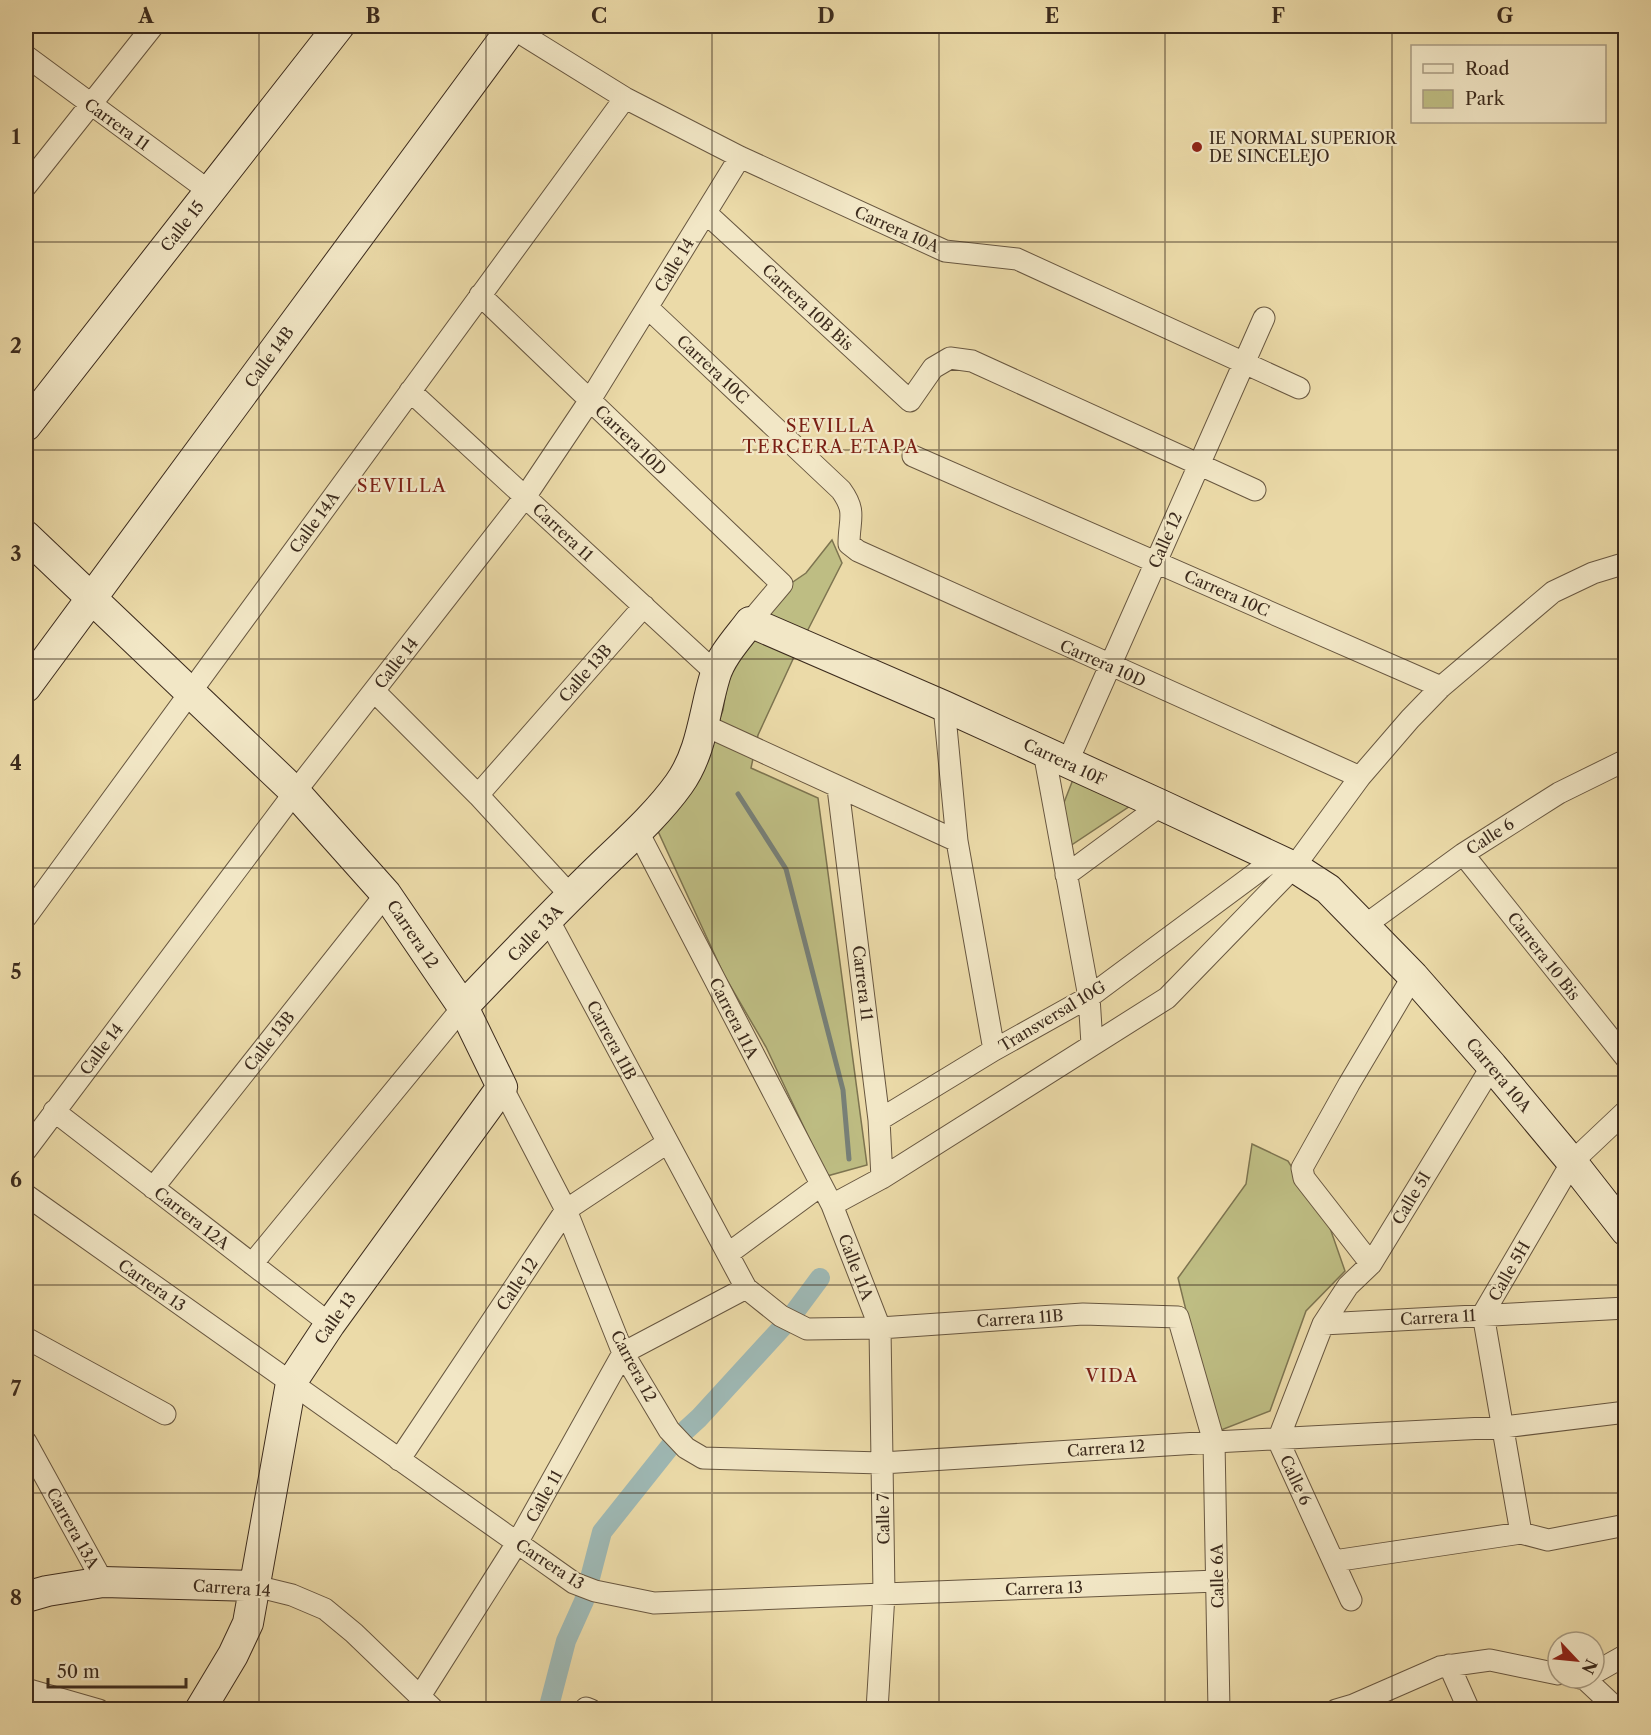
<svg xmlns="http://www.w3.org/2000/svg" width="1651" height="1735" font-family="'Libre Caslon Text',serif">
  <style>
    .green { fill: #bebd83; stroke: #7d7450; stroke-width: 1.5 }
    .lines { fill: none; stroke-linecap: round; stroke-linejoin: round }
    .stream { stroke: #778078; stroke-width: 5 }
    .canal { stroke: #9eb8b4; stroke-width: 20 }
    .street-casing { stroke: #685740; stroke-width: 23 }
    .secondary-casing { stroke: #3c2b1d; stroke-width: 32 }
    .street { stroke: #f2e7c6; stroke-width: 21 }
    .secondary { stroke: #f2e7c6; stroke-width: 30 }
    .grid { fill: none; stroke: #3c2b1d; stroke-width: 1.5; stroke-opacity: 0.55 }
    .poi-dot { fill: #8f2418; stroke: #f2e7c6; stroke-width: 2 }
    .labels { text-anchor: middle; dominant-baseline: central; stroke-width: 4.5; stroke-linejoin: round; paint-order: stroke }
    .street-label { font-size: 16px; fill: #3c2b1d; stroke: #f2e7c6 }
    .poi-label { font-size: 16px; fill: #3c2b1d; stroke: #f2e7c6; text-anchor: start }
    .neighbourhood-label { font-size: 18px; letter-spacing: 1.5px; fill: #7a1f14; stroke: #f2e7c6 }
    .neatline { fill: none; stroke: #3c2b1d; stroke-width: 2 }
    .grid-label { font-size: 20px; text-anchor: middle; font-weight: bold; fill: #3c2b1d }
  </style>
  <rect width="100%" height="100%" fill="#ebdaa8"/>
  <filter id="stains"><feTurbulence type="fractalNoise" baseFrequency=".00333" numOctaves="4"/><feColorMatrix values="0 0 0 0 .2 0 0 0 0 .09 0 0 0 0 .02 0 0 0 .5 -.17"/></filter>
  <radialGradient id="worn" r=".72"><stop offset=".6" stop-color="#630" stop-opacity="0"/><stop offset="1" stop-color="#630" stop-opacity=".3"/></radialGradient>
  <path class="green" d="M832 540 842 563 794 657 758 735 751 768 818 798 867 1165 827 1176 766 1047 724 975 657 829 711 742 723 710 729 672 787 586 806 573Z
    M1074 777 1130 806 1070 846 1063 805Z
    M1252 1144 1288 1161 1330 1228 1345 1271 1306 1311 1270 1411 1216 1432 1178 1278 1246 1184Z"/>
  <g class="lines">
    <path class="stream" d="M738 794 786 869 843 1090 849 1159"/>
    <path class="canal" d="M548 1710 566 1641 584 1601 602 1532 676 1439 699 1418 788 1321 820 1278"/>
    <g class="street-casing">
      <path id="street" d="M512 28 625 98 740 157 945 251 1017 259 1299 388
        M26 56 209 191
        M26 186 153 26
        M706 213 910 401 933 368 950 358 972 361 1255 490
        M480 295 782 584 750 622
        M648 308 841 490C857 512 849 519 849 544L858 551 1360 777
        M410 391 716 673
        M913 456 1441 687
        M374 691 478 795 571 896
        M944 706 957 841 994 1050
        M704 725 957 841
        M1044 752 1089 997 1092 1044
        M1067 763 1264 318
        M838 788 879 1120 882 1178
        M478 795 644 606
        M637 830 832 1205 880 1328 884 1594 877 1710
        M1463 854 1626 1058
        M1066 875 1161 805
        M26 917 625 98
        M548 919 746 1288 781 1316 807 1329 880 1328 1083 1314 1178 1317 1214 1442 1219 1710
        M1364 926 1463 854 1559 793 1626 760
        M502 1087 566 1210 623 1353 669 1430 686 1448 703 1458 882 1463 1214 1442 1504 1427 1626 1412
        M54 1111 330 1324
        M879 1120 994 1050 1089 997 1275 859
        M26 1150 295 792 525 497 590 400 740 157
        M153 1188 386 894
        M26 1195 574 1583 595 1591 654 1603 1217 1581
        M832 1205 882 1178 1167 998 1294 867 1360 777 1410 719 1441 687 1553 592 1593 573 1626 563
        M729 1253 820 1186
        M252 1264 463 1007
        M1371 1264 1304 1178 1302 1168 1349 1084 1413 976
        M1323 1324 1626 1308
        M26 1338 165 1414
        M26 1442 103 1582
        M399 1460 566 1210 667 1143
        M1521 1533 1483 1314 1572 1162 1626 1111
        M1334 1561 1521 1533 1548 1540 1626 1525
        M255 1586 292 1595 325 1609 354 1633 434 1710
        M1351 1600 1278 1440 1323 1324 1348 1286 1371 1264 1492 1066
        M1449 1665 1469 1710
        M1594 1673 1626 1655
        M1580 1678 1585 1679 1618 1710
        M26 1689 99 1710
        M420 1696 517 1543 623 1353 746 1288
        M586 1708 591 1710
        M1336 1710 1353 1705 1440 1667 1490 1660 1558 1674"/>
    </g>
    <g class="secondary-casing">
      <path id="secondary" d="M26 426 339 26
        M26 536 295 792 386 894 463 1007 502 1087 330 1324 291 1383 248 1623 233 1655 200 1710
        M26 687 512 28V26
        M463 1007C504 964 545 921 588 879 618 849 654 819 679 784 702 752 704 712 715 676 721 656 738 638 750 622L944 706 1161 805 1294 867 1328 889 1413 976 1492 1066 1572 1162 1626 1231
        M26 1597 47 1591 103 1582 255 1586"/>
    </g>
    <use href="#street" class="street"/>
    <use href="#secondary" class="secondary"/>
  </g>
  <path class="grid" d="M259 26V1710M486 26V1710M712 26V1710M939 26V1710M1165 26V1710M1392 26V1710M26 242H1626M26 450H1626M26 659H1626M26 868H1626M26 1076H1626M26 1285H1626M26 1493H1626"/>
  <circle class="poi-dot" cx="1197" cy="147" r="6"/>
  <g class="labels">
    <g class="street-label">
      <text transform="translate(117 124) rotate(36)">Carrera 11</text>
      <text transform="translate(182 226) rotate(-52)">Calle 15</text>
      <text transform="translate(897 229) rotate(24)">Carrera 10A</text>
      <text transform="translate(674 265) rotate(-59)">Calle 14</text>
      <text transform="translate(808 307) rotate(43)">Carrera 10B Bis</text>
      <text transform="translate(269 357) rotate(-54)">Calle 14B</text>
      <text transform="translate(713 369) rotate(43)">Carrera 10C</text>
      <text transform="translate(631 440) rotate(44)">Carrera 10D</text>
      <text transform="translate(314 522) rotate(-54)">Calle 14A</text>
      <text transform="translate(563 532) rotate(43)">Carrera 11</text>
      <text transform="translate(1165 540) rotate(-66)">Calle 12</text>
      <text transform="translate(1227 593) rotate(24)">Carrera 10C</text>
      <text transform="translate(396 663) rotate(-52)">Calle 14</text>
      <text transform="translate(1103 663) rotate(24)">Carrera 10D</text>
      <text transform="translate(585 673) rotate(-49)">Calle 13B</text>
      <text transform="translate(1065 762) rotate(25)">Carrera 10F</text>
      <text transform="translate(1490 836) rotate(-33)">Calle 6</text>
      <text transform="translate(535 933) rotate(-46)">Calle 13A</text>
      <text transform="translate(413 934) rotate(56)">Carrera 12</text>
      <text transform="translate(1544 956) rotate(52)">Carrera 10 Bis</text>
      <text transform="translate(863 983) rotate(83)">Carrera 11</text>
      <text transform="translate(1052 1016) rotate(-31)">Transversal 10G</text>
      <text transform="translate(734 1018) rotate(63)">Carrera 11A</text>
      <text transform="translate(612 1040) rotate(62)">Carrera 11B</text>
      <text transform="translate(269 1041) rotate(-52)">Calle 13B</text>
      <text transform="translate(101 1049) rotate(-53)">Calle 14</text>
      <text transform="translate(1499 1075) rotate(50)">Carrera 10A</text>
      <text transform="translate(1411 1198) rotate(-59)">Calle 5I</text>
      <text transform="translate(192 1218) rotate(38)">Carrera 12A</text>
      <text transform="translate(856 1267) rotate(69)">Calle 11A</text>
      <text transform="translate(1509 1271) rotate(-60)">Calle 5H</text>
      <text transform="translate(517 1284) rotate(-56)">Calle 12</text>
      <text transform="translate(152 1285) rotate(35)">Carrera 13</text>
      <text transform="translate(1438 1317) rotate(-3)">Carrera 11</text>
      <text transform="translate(335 1318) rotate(-55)">Calle 13</text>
      <text transform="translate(1020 1318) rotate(-4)">Carrera 11B</text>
      <text transform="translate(634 1366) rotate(62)">Carrera 12</text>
      <text transform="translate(1106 1448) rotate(-4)">Carrera 12</text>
      <text transform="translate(1296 1480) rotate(65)">Calle 6</text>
      <text transform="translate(544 1496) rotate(-61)">Calle 11</text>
      <text transform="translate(883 1519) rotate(-91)">Calle 7</text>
      <text transform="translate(73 1528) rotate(61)">Carrera 13A</text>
      <text transform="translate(550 1564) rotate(33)">Carrera 13</text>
      <text transform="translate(1217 1576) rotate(-91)">Calle 6A</text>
      <text transform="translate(232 1588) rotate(4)">Carrera 14</text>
      <text transform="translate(1044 1588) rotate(-2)">Carrera 13</text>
    </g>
    <g class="poi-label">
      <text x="1209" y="138">IE NORMAL SUPERIOR<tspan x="1209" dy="18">DE SINCELEJO</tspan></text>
    </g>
    <g class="neighbourhood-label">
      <text x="831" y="426">SEVILLA<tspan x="831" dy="21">TERCERA ETAPA</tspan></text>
      <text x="402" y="486">SEVILLA</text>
      <text x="1112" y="1376">VIDA</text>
    </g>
  </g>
  <rect width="1651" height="1735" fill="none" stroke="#ebdaa8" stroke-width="66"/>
  <rect x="1411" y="45" width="195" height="78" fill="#f2e7c6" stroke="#a99c82" stroke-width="1.5"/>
  <rect x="1423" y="64" width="30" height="9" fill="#f2e7c6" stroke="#a99c82" stroke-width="1.5"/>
  <text x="1465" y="75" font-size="18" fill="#3c2b1d">Road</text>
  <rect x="1423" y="90" width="30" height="18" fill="#bebd83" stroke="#a99c82" stroke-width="1.5"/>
  <text x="1465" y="105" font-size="18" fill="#3c2b1d">Park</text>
  <g transform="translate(1576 1660) rotate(116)"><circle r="28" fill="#f2e7c6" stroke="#a99c82" stroke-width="1.5"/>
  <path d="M0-4.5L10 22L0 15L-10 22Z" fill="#8f2418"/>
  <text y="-9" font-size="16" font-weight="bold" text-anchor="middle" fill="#3c2b1d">N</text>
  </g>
  <path d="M48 1678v9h138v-9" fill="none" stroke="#3c2b1d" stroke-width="3"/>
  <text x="57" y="1678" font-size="18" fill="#3c2b1d" stroke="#f2e7c6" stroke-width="4.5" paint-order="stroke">50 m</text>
  <rect x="33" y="33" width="1585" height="1669" class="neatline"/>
  <g class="grid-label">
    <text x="146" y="23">A</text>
    <text x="373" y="23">B</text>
    <text x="599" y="23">C</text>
    <text x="826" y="23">D</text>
    <text x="1052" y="23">E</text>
    <text x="1278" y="23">F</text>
    <text x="1505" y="23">G</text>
    <text x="16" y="144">1</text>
    <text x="16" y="353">2</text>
    <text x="16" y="561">3</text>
    <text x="16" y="770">4</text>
    <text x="16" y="979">5</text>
    <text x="16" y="1187">6</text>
    <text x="16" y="1396">7</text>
    <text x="16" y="1605">8</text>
  </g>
  <rect width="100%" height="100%" filter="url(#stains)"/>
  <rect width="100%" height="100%" fill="url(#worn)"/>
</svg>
